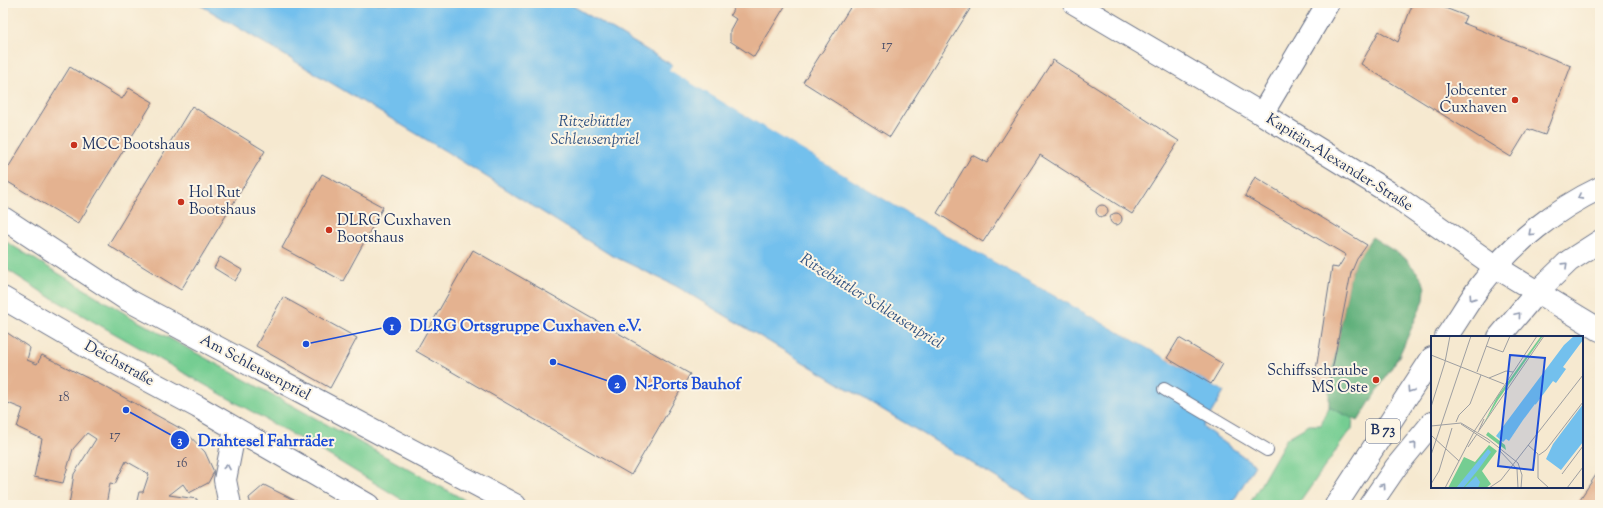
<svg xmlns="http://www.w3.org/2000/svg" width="1603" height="508" font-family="'Sorts Mill Goudy',serif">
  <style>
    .green { fill: #75cd92; stroke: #487e78 }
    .forest { fill: #60b07c; stroke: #3e706d }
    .water { fill: #73c0ed; stroke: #4778a6 }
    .pier { fill: #f6e9d0 }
    .building { fill: #e4b290 }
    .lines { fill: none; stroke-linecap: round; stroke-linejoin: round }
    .lane-casing { stroke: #687086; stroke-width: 14 }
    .street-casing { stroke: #687086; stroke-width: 24 }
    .secondary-casing { stroke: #687086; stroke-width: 24 }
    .primary-casing { stroke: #687086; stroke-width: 24 }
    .lane { stroke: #fff; stroke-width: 12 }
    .street { stroke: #fff; stroke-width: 22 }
    .secondary { stroke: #fff; stroke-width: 22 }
    .primary { stroke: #fff; stroke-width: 22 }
    .oneway { stroke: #8d97ae }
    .poi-dot { fill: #c8321e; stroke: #fcf5e5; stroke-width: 1.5 }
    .labels { text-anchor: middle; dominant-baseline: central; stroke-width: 4; stroke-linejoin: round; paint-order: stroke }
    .number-label { font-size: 13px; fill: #4d506a }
    .shield { fill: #fcf5e5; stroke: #5e6a86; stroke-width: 1 }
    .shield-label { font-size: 14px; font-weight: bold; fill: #1b2f5e }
    .poi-label { font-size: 15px; fill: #1b2f5e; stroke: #fcf5e5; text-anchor: start }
    .street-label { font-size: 15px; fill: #1b2f5e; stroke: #fcf5e5 }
    .water-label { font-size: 16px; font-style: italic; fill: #315382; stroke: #fcf5e5 }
    .inset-road { fill: none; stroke: #9e9fa2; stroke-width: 1 }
    .view { fill: #1d4ed8; fill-opacity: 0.15; stroke: #1d4ed8; stroke-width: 2 }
    .inset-edge { fill: none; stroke: #1b2f5e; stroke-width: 2 }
    .leader { fill: none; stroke: #1d4ed8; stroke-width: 1.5 }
    .callout-dot { fill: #1d4ed8; stroke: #fcf5e5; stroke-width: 1.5 }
    .mark-label { font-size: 12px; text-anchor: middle; font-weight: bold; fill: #fff }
    .callout-label { font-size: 16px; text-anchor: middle; font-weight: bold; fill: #1d4ed8; stroke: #fcf5e5; stroke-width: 4; stroke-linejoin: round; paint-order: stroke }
  </style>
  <rect width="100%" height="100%" fill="#fcf5e5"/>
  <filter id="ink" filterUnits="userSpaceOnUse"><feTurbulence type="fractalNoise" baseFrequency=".025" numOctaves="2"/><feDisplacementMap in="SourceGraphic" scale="8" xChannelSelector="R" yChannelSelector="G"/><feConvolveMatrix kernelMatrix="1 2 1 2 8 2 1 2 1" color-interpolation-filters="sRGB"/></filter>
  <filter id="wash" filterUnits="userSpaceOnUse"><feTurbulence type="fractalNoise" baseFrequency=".012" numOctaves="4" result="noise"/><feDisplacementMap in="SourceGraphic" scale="16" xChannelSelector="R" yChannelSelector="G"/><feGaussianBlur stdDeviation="0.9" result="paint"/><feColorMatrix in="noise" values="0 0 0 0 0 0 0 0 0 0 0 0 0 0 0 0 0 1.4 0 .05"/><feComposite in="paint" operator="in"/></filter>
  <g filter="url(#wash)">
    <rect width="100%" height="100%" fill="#f6e9d0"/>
    <path class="green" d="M3 240 136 320 474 505H411L330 456 45 294 3 267Z
      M1329 407 1353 418 1352 429 1344 439 1298 505H1249L1287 438 1309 425H1321Z"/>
    <path class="forest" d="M1372 237 1405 258 1422 278 1425 288 1424 300 1399 356 1358 421 1329 407V386L1351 273 1357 259Z"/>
    <path class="water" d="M197 3H568L672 65 670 70 914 217 1224 391 1203 427 1255 465 1231 505H1042L676 286 609 254 447 152Z"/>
    <path class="pier" d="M673 63 674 65 672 69 915 215 1168 356 1225 389 1224 391 914 217 669 70Z"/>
    <g id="blocks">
      <path class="building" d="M725 3H787L754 57 730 41V30L736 19 730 15 734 8Z
        M853 3H961L970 9 890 137 803 82Z
        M1413 3H1432L1466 16 1463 23 1571 66 1545 135 1528 129 1511 157 1361 64 1379 31 1398 42Z
        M1053 60 1179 141 1132 214 1040 155 983 242 937 213 972 155 987 163Z
        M70 67 122 99 129 88 153 102 78 224 3 179V176Z
        M192 106 265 151 181 290 108 245Z
        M322 174 383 207 343 281 282 248Z
        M1255 177 1367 245 1357 259 1351 273 1329 386 1314 383 1332 267 1338 268 1346 255 1245 196Z
        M1096 211a6 6 0 1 1 12 0a6 6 0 1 1-12 0Z
        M1110 219a6 6 0 1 1 12 0a6 6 0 1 1-12 0Z
        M473 250 690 374 631 475 416 351Z
        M220 257 242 270 235 281 214 268Z
        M283 297 357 338 330 388 256 346Z
        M3 330 30 348 27 360 37 364 42 355 107 388 185 431 205 452 214 472 208 483 189 493 183 484 169 495 197 499V505H136L139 492H143L149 474 126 461 115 484 110 483 106 505H69L74 474 96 439 87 433 73 449 63 483 34 477 42 439 17 427 23 409 8 403 3 417Z
        M1179 338 1223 364 1211 384 1167 358Z
        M1600 469V505H1576Z
        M264 485 304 505H251L249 498Z"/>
    </g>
  </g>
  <g filter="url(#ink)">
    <use href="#blocks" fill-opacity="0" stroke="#687086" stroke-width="1"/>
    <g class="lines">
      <g class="lane-casing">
        <path id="lane" d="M1164 389 1267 450"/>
      </g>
      <g class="street-casing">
        <path id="street" d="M1074 3 1262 114
          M3 218 126 299 515 505
          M1537 292 1600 330
          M3 298 101 355 198 407 368 505
          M230 505 225 480 235 429"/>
      </g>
      <g class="secondary-casing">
        <path id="secondary" d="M1328 3 1262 114 1398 198 1496 267 1537 292"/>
      </g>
      <g class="primary-casing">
        <path id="primary" d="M1446 337C1459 319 1470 298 1484 281 1514 242 1556 209 1600 188
          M1499 337 1537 292 1569 261 1600 241
          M1336 505 1432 358
          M1370 505 1396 467 1432 423"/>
      </g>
      <use href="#lane" class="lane"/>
      <use href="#street" class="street"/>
      <use href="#secondary" class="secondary"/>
      <use href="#primary" class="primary"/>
    </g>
    <defs><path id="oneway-chevron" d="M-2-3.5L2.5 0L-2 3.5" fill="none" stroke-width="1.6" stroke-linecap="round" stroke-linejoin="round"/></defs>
    <g class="oneway">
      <use href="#oneway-chevron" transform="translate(1580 197) rotate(152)"/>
      <use href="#oneway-chevron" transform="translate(1531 233) rotate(138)"/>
      <use href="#oneway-chevron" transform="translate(1565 265) rotate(-44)"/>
      <use href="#oneway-chevron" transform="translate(1472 298) rotate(124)"/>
      <use href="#oneway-chevron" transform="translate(1518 315) rotate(-50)"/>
      <use href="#oneway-chevron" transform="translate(1410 390) rotate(124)"/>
      <use href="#oneway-chevron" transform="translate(1414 445) rotate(-51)"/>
      <use href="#oneway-chevron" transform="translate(227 467) rotate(-79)"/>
      <use href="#oneway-chevron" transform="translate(1383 486) rotate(-55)"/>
    </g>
  </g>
  <g class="poi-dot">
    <circle cx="1515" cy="100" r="4"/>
    <circle cx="74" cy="145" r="4"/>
    <circle cx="181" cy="202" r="4"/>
    <circle cx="329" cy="230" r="4"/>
    <circle cx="1376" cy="380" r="4"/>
  </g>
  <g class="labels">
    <g class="number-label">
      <text x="887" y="46">17</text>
      <text x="64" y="398">18</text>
      <text x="115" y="436">17</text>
      <text x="182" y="464">16</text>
    </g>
    <rect class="shield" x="1366" y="419" width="34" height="24" rx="3"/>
    <g class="shield-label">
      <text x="1383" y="431">B 73</text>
    </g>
    <g class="poi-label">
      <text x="1507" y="91" text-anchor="end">Jobcenter<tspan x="1507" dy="17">Cuxhaven</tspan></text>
      <text x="82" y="145">MCC Bootshaus</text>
      <text x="189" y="193">Hol Rut<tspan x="189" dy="17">Bootshaus</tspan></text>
      <text x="337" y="221">DLRG Cuxhaven<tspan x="337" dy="17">Bootshaus</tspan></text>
      <text x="1368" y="371" text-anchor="end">Schiffsschraube<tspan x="1368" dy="17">MS Oste</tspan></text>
    </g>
    <g class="street-label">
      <text transform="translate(1339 163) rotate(32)">Kapitän-Alexander-Straße</text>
      <text transform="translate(119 364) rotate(29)">Deichstraße</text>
      <text transform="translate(255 368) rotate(28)">Am Schleusenpriel</text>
    </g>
    <g class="water-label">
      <text x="595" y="122">Ritzebüttler<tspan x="595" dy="18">Schleusenpriel</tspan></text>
      <text transform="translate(871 302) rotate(32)">Ritzebüttler Schleusenpriel</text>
    </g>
  </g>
  <g transform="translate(1431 336)">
    <rect width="152" height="152" fill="#f6e9d0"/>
    <path d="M110 0H112L67 64 51 91 66 61ZM57 96 74 109 75 114 55 99ZM58 109 66 115 51 135 60 148 55 152H17L33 121 44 126Z" fill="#75cd92"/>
    <path d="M143 0H152V4L132 31 135 33 125 47 122 45 78 105 75 103 72 106 65 100 133 9ZM152 68V106L130 134 115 123 122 108ZM57 113 60 116 47 134 32 152H25ZM45 140 49 146 47 152H33Z" fill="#73c0ed"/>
    <path d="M104 68 106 70 78 105 92 84Z" fill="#f6e9d0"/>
    <path class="inset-road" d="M55 10 72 16 79 0M0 19 73 48M46 36 59 0M58 42 75 35 82 36M0 71 14 26 19 0M25 86 28 79 39 68 50 39M30 88 59 107M0 90 30 87 57 103 87 127 91 139 90 152M48 94 53 83M47 96 113 0M1 100 28 125M97 109 107 118V142L118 152M37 111 46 98M68 114 86 133 87 152M0 119 40 0M108 119 115 114 152 66M131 138 152 110M0 148 8 135 21 92M14 152 44 94 106 0M58 152 70 144 152 39M136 152 152 131"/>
    <path class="view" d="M79 19 114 22 102 134 67 130Z"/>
    <rect width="152" height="152" class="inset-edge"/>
  </g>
  <path class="leader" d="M306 344L392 326M553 362L617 384M126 410L180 440"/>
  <g class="callout-dot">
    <circle cx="306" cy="344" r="4"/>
    <circle cx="553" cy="362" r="4"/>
    <circle cx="126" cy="410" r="4"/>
    <circle cx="392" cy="326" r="10"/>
    <circle cx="617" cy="384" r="10"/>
    <circle cx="180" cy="440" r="10"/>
  </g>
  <g class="mark-label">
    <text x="392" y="330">1</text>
    <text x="617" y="388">2</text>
    <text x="180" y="444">3</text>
  </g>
  <g class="callout-label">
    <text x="526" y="331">DLRG Ortsgruppe Cuxhaven e.V.</text>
    <text x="688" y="389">N-Ports Bauhof</text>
    <text x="266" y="446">Drahtesel Fahrräder</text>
  </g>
  <rect width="1603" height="508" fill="none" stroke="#fcf5e5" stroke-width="16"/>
</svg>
